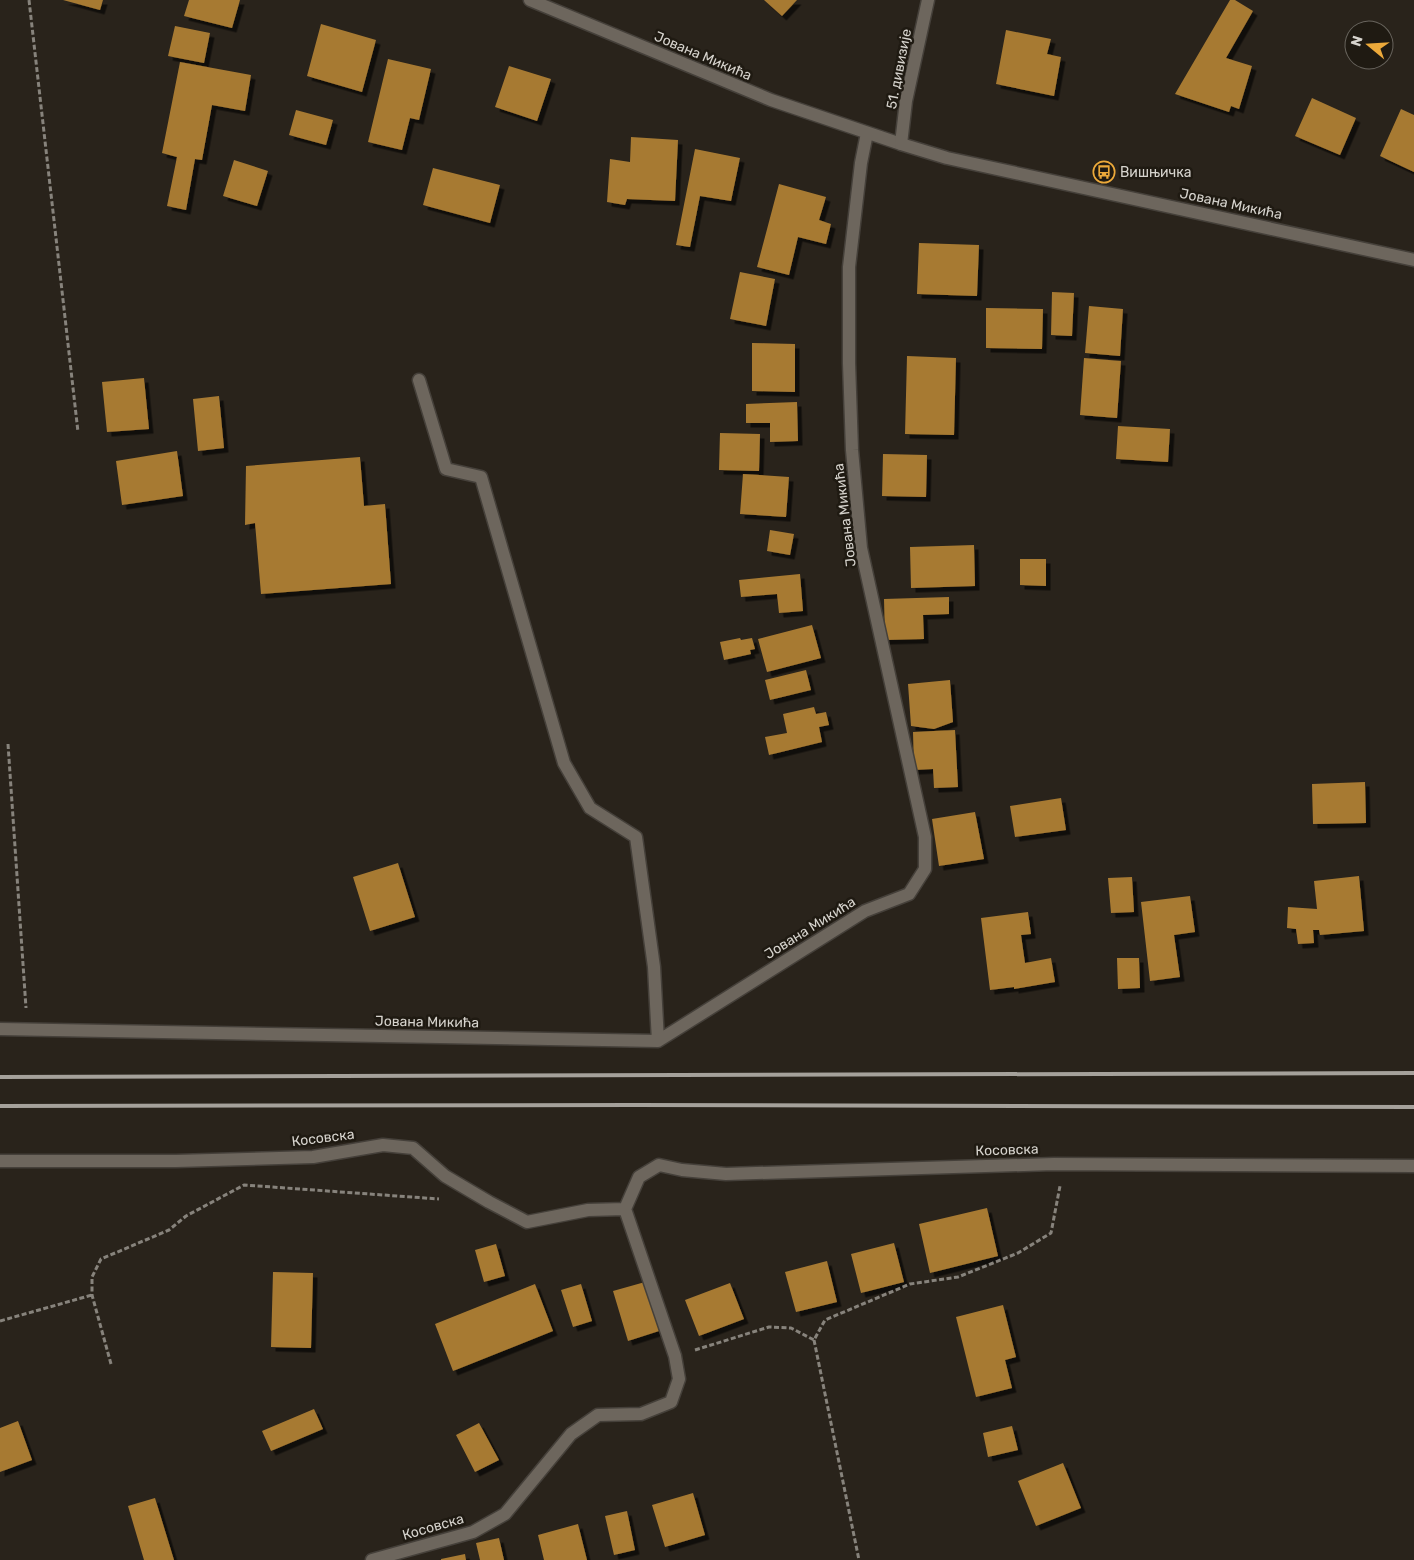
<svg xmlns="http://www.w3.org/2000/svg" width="1414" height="1560" font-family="Rubik,sans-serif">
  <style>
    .building { fill: #a77a33; filter: url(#shadow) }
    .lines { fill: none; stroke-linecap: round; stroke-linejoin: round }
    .street-casing { stroke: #45403a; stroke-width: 15 }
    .secondary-casing { stroke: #45403a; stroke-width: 15 }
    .path { stroke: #87837c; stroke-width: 3; stroke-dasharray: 5 2.5; stroke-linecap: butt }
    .street { stroke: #6d665d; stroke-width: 12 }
    .secondary { stroke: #6d665d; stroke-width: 12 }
    .rail { stroke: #a5a19b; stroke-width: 4 }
    .labels { text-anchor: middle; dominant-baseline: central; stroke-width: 5; stroke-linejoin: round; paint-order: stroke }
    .street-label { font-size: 14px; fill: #d6d3cd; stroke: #1f1a12 }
    .poi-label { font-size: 14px; fill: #d6d3cd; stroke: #1f1a12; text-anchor: start }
  </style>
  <defs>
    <filter id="shadow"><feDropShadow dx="4.5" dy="4.5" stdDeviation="0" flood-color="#0009"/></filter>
  </defs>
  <rect width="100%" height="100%" fill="#29231b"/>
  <path class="building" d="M63 0H103L100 10Z
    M189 0H240L232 28 184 16Z
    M764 0H797L782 16Z
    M1230 0H1235L1253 11 1226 58 1252 66 1239 109 1231 106 1229 112 1175 94Z
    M321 24 376 40 362 92 307 76Z
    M175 26 210 33 204 63 168 56Z
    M1006 30 1051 39 1047 54 1061 57 1054 96 996 84Z
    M388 59 431 69 419 120 410 118 402 150 368 142Z
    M180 62 251 75 245 111 212 105 202 160 195 159 186 210 167 206 177 157 162 153Z
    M509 66 551 79 537 121 495 107Z
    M1312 98 1356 118 1340 155 1295 136Z
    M1401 109 1414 115V172L1380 156Z
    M296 110 333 120 326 145 289 135Z
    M631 137 678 140 675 201 627 199 625 205 607 202 610 159 630 162Z
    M695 149 740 158 731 201 700 196 690 247 676 245Z
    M234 160 268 171 257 206 223 196Z
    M433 168 500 185 490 223 423 205Z
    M779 184 826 197 819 220 831 224 826 244 798 237 789 275 757 267Z
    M919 243 979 245 977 296 917 294Z
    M740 272 775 279 766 326 730 319Z
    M1052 292 1074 293 1072 336 1051 335Z
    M1089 306 1123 309 1120 356 1085 353Z
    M986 308 1043 309 1042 349 986 348Z
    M752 343 795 344V392L752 391Z
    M907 356 956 358 954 435 905 434Z
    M1084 358 1121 361 1117 418 1080 415Z
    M144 378 149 429 107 432 102 382Z
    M219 396 224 448 198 451 193 399Z
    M797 402 798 441 770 442V423H746V404Z
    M1118 426 1170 429 1168 462 1116 459Z
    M720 433 760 434 759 471 719 470Z
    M177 451 183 496 122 505 116 461Z
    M883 454 927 455 926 497 882 496Z
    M360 457 364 506 385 504 391 584 261 594 255 523 245 525 246 466Z
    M743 474 789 477 786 517 740 514Z
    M770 530 794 534 790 555 767 551Z
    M974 545 975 586 911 588 910 547Z
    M1020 559H1046V586L1020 585Z
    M800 574 803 611 779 613 777 594 741 597 739 580Z
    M949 597V614L923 615 924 639 885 640 884 599Z
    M812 625 821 658 767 672 758 639Z
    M740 638 741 640 752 638 755 649 750 650 751 654 724 660 720 642Z
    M806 670 811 690 770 700 765 680Z
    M950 680 953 722 934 729 911 726 908 684Z
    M814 707 816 714 826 712 829 725 819 727 822 742 769 755 765 737 787 733 783 714Z
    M955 730 958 787 934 788 933 769 914 770 913 732Z
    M1365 782 1366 823 1313 824 1312 784Z
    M1061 798 1066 830 1015 837 1010 806Z
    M975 812 984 859 939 866 932 819Z
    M398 863 415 917 370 931 353 877Z
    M1359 876 1364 931 1320 935 1319 930H1313L1314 943 1298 944 1296 929 1287 928 1288 907 1317 909 1314 881Z
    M1132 877 1134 912 1111 913 1108 878Z
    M1190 896 1195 932 1174 935 1180 977 1150 981 1141 902Z
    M1028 912 1031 934 1021 935 1025 963 1051 958 1055 982 1014 989V987L990 990 981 918Z
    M1117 958H1139L1140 988 1118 989Z
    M987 1208 998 1256 930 1273 919 1224Z
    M894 1243 904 1282 861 1293 851 1254Z
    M496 1244 505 1276 484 1282 475 1250Z
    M827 1261 837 1302 796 1312 785 1272Z
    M273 1272 313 1273 311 1348 271 1347Z
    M645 1282 659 1331 628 1341 613 1291Z
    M730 1283 744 1319 699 1336 685 1300Z
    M535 1284 553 1331 453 1371 435 1324Z
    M581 1284 592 1321 573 1327 561 1290Z
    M1003 1305 1016 1357 1005 1360 1012 1388 976 1397 956 1317Z
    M314 1409 323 1429 271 1451 262 1431Z
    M18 1421 32 1460 0 1472V1428Z
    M479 1423 499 1460 475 1472 456 1435Z
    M1012 1426 1018 1450 988 1457 983 1433Z
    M1063 1463 1081 1508 1036 1526 1018 1481Z
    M693 1493 705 1535 665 1547 652 1505Z
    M155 1498 174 1560H144L128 1506Z
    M627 1511 635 1550 614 1555 605 1516Z
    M578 1524 587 1560H544L538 1535Z
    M499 1538 504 1560H480L476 1543Z
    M465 1554 466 1560H441V1559Z"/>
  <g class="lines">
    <g class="street-casing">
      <path id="street" d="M530 0 771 100 901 144
        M419 380 446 469 481 477 564 763 590 808 636 837 654 967 658 1041
        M0 1029 658 1041 865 911 909 894 925 869V837L861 548 852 450 849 363V267L861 163 867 133
        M0 1161H176L313 1157 383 1145 413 1148 445 1176 489 1202 527 1222 588 1210 625 1209
        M372 1560 473 1532 505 1514 571 1434 598 1415 641 1414 671 1402 679 1379 675 1356 625 1209 639 1177 659 1165 682 1170 726 1174 1054 1164 1414 1166"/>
    </g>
    <g class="secondary-casing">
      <path id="secondary" d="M928 0 906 101 901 144 947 158 1414 260"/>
    </g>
    <path class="path" d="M29 0 78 432
      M8 744 26 1008
      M0 1321 92 1295
      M814 1340 859 1560
      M695 1350 769 1327 791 1328 814 1340 825 1320 910 1284 958 1277 1018 1253 1051 1233 1060 1186
      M111 1364 92 1295V1277L101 1259 169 1230 186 1216 244 1185 439 1199"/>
    <use href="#street" class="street"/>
    <use href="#secondary" class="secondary"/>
    <path class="rail" d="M0 1077 1414 1073
      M0 1106 633 1105 1414 1107"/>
  </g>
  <defs>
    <g id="bus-ring" transform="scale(1.125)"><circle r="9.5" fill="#1f1a12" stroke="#eca93a" stroke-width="1.5"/><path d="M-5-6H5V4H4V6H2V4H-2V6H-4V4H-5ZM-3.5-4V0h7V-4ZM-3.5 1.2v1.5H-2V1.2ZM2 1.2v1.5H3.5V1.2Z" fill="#eca93a"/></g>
  </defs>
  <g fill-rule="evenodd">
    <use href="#bus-ring" x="1104" y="172"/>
  </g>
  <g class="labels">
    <g class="street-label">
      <text transform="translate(703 56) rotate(23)">Јована Микића</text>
      <text transform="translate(899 69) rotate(-79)">51. дивизије</text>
      <text transform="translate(1231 204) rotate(12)">Јована Микића</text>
      <text transform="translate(845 515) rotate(-97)">Јована Микића</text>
      <text transform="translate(810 928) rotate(-32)">Јована Микића</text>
      <text transform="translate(427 1022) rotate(1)">Јована Микића</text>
      <text transform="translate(323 1138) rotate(-7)">Косовска</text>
      <text transform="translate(1007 1150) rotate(-2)">Косовска</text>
      <text transform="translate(433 1527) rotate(-16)">Косовска</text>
    </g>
    <g class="poi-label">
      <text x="1120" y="172">Вишњичка</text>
    </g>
  </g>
  <g transform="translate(1369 45) rotate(288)"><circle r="24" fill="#1f1a12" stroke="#68645d"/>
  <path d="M0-4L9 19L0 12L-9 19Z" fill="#eca93a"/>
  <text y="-8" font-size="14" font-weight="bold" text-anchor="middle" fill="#d6d3cd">N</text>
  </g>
</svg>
